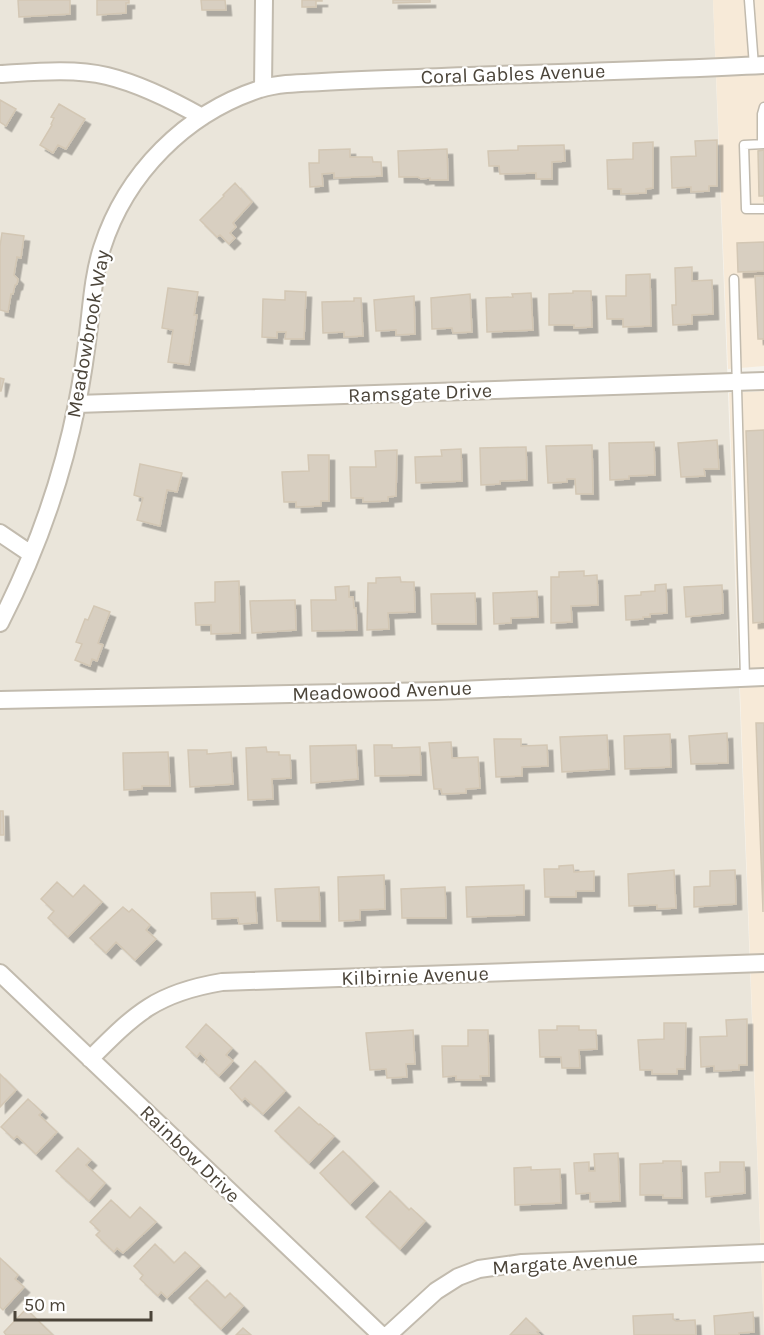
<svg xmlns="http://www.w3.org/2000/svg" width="764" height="1335" font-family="Karla,sans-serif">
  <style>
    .residential { fill: #eae5da }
    .commercial { fill: #f7ead8 }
    .building { fill: #d8cfc1; stroke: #d3c7b4; stroke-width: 1.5; filter: url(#shadow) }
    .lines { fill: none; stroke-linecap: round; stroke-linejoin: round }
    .lane-casing { stroke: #c2bbae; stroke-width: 11 }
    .street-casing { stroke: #c2bbae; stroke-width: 20 }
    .lane { stroke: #fff; stroke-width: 8 }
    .street { stroke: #fff; stroke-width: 16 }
    .labels { text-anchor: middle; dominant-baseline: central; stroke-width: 4.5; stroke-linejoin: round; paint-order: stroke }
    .street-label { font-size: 20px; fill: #4b4439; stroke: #fff }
  </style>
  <defs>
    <filter id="shadow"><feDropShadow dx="5.5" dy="5.5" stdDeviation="0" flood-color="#0004"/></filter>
  </defs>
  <rect width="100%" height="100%" fill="#f6f3ec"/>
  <path class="residential" d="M0 0H713L764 1335H0Z"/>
  <path class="commercial" d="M713 0H764V366L728 369Z
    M764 391V1335L729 393Z"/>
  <path class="building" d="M18 0H70V14L19 17Z
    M97 0H129V3H126V13L97 15Z
    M201 0H225L226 10H202Z
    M302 0H322V1H316V7H302Z
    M393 0H430V2L393 3Z
    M0 100 16 109 6 126 0 122Z
    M59 104 85 119 66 149 58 145 53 153 40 145 52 125 51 124 54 118 51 117Z
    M717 140V186H709V191L691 192V187L672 188 671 157 696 156 695 141Z
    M653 142V188L646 189V193L621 194V189H608L607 160 633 159V143Z
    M564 145 565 161 552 162V179H536V173L500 174 499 166H489L488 151 518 150V146Z
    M350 149V157H372L373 162H381L382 176 334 178V173L322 174 323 186 310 187 309 163H319V150Z
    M447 149 448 180H430V178L421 179 418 177H399L398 151Z
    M764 150V196H759L758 151Z
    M235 183 252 202 233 223 236 227 230 233 235 238 229 244 220 235 217 237 200 220 224 196 223 195Z
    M2 233 24 236 21 258 17 257 14 275 18 279 17 284 15 285 13 294H11L8 312 0 310V246Z
    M764 242V271L738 272 737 243Z
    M692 267V281L712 280 713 314 692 315V324L673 325 672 305H676L675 268Z
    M650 274 651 326 623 327V319H607L606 296H626V275Z
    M755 276H764V339H758Z
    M168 288 198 292 194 315H197L189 365 168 362 173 330 162 328Z
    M285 291 306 292 304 339H285L286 332H277V338L262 337 263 299 285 300Z
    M573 291H591L592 327 574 328V325H549V294L573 293Z
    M531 293 533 330 487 332 486 298 513 297 512 294Z
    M470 294 472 332 453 333 452 328 432 329 431 298Z
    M414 296 415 334 396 335V330L376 331 374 300Z
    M354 298H361L363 336 344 337V332L323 333 322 302 354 301Z
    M0 378 4 379 1 391H0Z
    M764 430V622L753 623 746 431Z
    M717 440 719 469H704L705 476 681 477 678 443Z
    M654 442 655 475 629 476V479L610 480 609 443Z
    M592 445 593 494H576L575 479H567V482L548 483 546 446Z
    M526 447 527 480 500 481V484L481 485 480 448Z
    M461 449 462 481 416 483 415 457 442 456 441 450Z
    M397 450 396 496 388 497V501L363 502V498H351L350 467H376L375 451Z
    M308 455H329V501H321V506L296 507V502H284L282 472 309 471Z
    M140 464 182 473 177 492 167 490 160 526 137 520 143 498 134 495Z
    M584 571V576L597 575 598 605 571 606 572 622 551 623V577H559V572Z
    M400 577 401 582H414L415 612 388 613 389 629 367 630 368 583H376V578Z
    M239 581 240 633 211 634V625H196L195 603 215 602V582Z
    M666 584 667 613 650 614V617H643V619L626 620 625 596 641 595V592L655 591V585Z
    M722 585 723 613 686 617 684 587Z
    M349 586V597H353L354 608H356L357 630 312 631 311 600H336L335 587Z
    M537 591 538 617 511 618V623L494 624 493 593Z
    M475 593 476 624H432L431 594Z
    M295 600 296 630 252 633 250 601Z
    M94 606 110 612 98 643 103 645 97 661 92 659 90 666 75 660 82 644 76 642 85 619 88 620Z
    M756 723H764L763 912Z
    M727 733 728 763 691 764 689 736Z
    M670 734 671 767 625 769 624 736Z
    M607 735 609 769 562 772 560 737Z
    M494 739H521V746L547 745 548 766 522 767V776L496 777Z
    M451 742 452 758 478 757 480 788 466 789V793L442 794 441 789H434L429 743Z
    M356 745 358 779 311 783 310 746Z
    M374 745H392V748L420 747 421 775 375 776Z
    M266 747 267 752H279V755H290L291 778 272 779 273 799 248 800 246 748Z
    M188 750H207V754L231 752 233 784 190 787Z
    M168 752 170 786H142V789L124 790 123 753Z
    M0 811H3L4 835H0Z
    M573 865 574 872 594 871V891H576V897H545L544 869H559V866Z
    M674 870 676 908 657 909V905L629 906 628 874Z
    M735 870 736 904 694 907V887L710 886V871Z
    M384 875 385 909 360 910V920L339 921 338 877Z
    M57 882 73 897 84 885 102 902 68 937 48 918 54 911 41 899Z
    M524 885V915L467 917 466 887Z
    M319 887 320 921H277L275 889Z
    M445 887 446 918H402L401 889Z
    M255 892 257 923 239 924 238 918 212 919 211 893Z
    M123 907 129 912 132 909 150 925 146 930 156 939 135 960 116 942 106 953 90 938Z
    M747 1019V1065H739V1070L714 1071V1066L701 1067 700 1037 727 1036 726 1020Z
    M664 1023H686L685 1069H677V1074H652V1070H640L638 1040 664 1039Z
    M206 1024 232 1048 226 1055 233 1061 219 1076 205 1063 207 1060 200 1053 197 1057 186 1047Z
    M557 1026H579V1030H596L597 1049 579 1050 580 1068H562L561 1057H540L539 1030H557Z
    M413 1030 415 1064H406L407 1077 387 1078 386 1069 370 1070 366 1033Z
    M468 1030H488L489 1076H480L481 1080H456V1076L443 1077 442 1046H468Z
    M255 1061 285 1091 263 1114 245 1098 242 1101 230 1088Z
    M0 1074 16 1090 0 1107Z
    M28 1099 42 1112 39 1115 57 1132 36 1154 17 1136 14 1139 1 1127Z
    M299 1107 319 1125 320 1124 334 1136 309 1163 275 1131Z
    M78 1148 91 1160 86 1165 105 1183 89 1201 56 1171Z
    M343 1151 373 1181 350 1204 320 1173Z
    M618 1153 620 1201 590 1202V1193L576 1194 574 1163 589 1162V1171H595L594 1154Z
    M663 1161H681L682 1198H663V1195H640V1164L663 1163Z
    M720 1162H744L745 1193 706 1197 705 1173 720 1172Z
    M531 1167V1170L560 1169 561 1203 515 1205 514 1168Z
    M390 1191 409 1210 411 1208 425 1221 400 1249 366 1217Z
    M111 1200 130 1218 140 1207 156 1222 123 1253 117 1248 114 1252 96 1235 100 1231 90 1222Z
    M155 1244 174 1263 185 1252 200 1266 167 1298 161 1292 158 1296 140 1279 143 1275 134 1266Z
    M0 1258 18 1275 15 1279 24 1287 3 1310 0 1307Z
    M207 1280 225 1298 230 1293 243 1306 221 1329 189 1298Z
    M26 1309 53 1335H6L4 1332Z
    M753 1312 754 1332 739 1333V1335H715L714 1316Z
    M673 1314V1319L676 1321 695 1320 696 1335H634L633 1316Z
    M526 1318 539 1331 537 1332 540 1335H510Z
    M243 1328 251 1335H236Z"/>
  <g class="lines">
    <g class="lane-casing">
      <path id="lane" d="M749 0 754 66
        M762 144V114L764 107
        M764 144 744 145 746 209H764
        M734 279 745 678"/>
    </g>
    <g class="street-casing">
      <path id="street" d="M0 74C34 72 74 68 107 76 140 84 172 100 202 117
        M263 88 264 0
        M77 404 764 381
        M0 533 31 554
        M0 623C35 555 62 479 77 404 82 379 86 352 89 326 92 299 94 273 102 248 126 173 186 113 260 89 280 83 301 83 322 82 354 80 386 79 418 78 533 73 649 71 764 65
        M0 700 436 691 764 677
        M0 973 381 1335
        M90 1059C136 1013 156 993 222 982L764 963
        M388 1335 436 1291 458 1277 479 1269 522 1263 764 1253"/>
    </g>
    <use href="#lane" class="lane"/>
    <use href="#street" class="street"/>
  </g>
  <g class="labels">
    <g class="street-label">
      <text transform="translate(513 74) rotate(-2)">Coral Gables Avenue</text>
      <text transform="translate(88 334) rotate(-80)">Meadowbrook Way</text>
      <text transform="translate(420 393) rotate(-2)">Ramsgate Drive</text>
      <text transform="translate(382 691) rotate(-2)">Meadowood Avenue</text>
      <text transform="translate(415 976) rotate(-2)">Kilbirnie Avenue</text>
      <text transform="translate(190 1154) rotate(44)">Rainbow Drive</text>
      <text transform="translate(565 1263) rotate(-4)">Margate Avenue</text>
    </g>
  </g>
  <path d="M15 1311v9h136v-9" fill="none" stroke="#4b4439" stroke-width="3"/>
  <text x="24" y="1311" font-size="18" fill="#4b4439" stroke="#ffffff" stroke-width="4.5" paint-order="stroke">50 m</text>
</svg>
